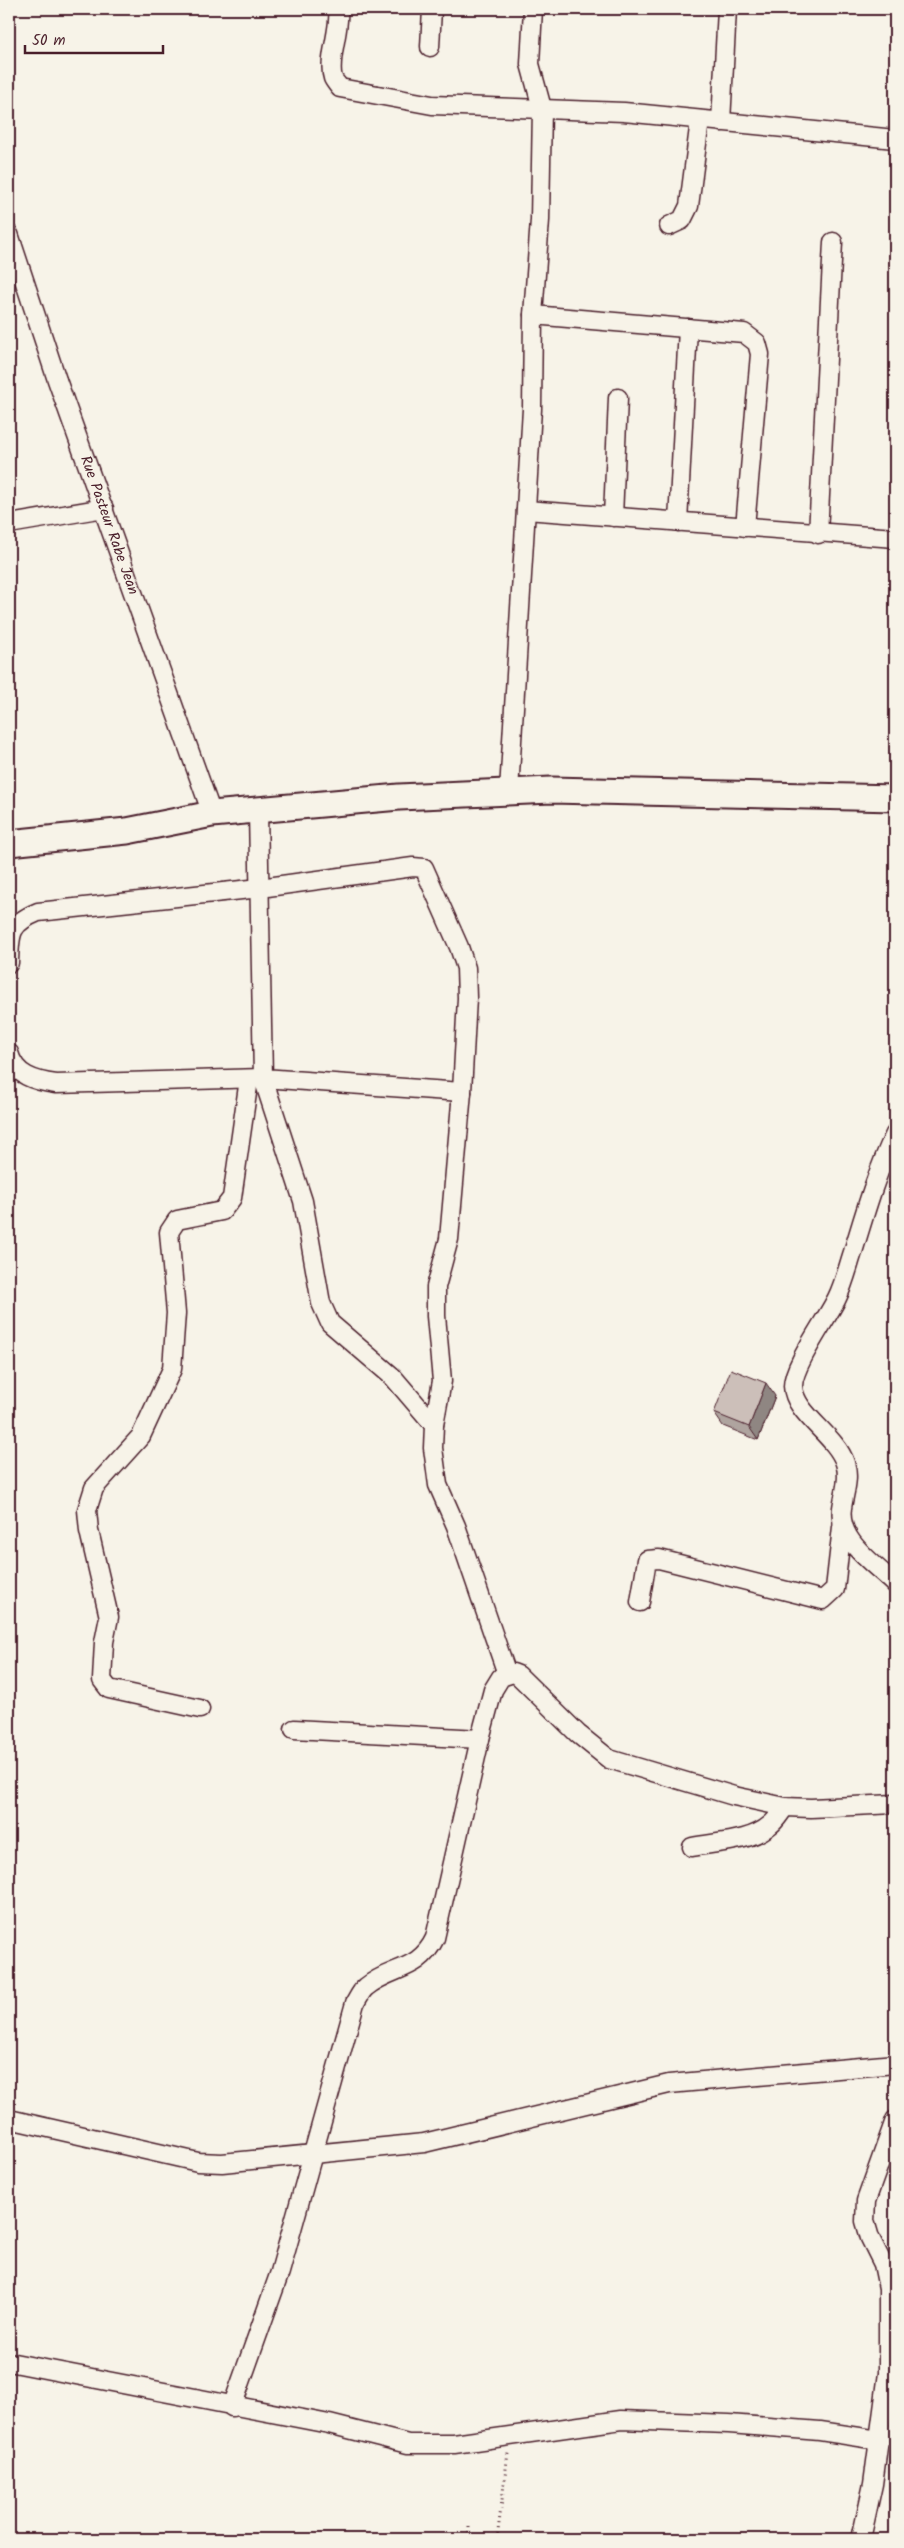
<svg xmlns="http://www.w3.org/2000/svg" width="904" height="2548" font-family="Kalam,sans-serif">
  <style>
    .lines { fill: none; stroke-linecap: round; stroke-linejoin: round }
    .minor-casing { stroke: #4a1f2b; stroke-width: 21 }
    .secondary-casing { stroke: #4a1f2b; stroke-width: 29 }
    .path { stroke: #4a1f2b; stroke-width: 3; stroke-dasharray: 1 4; stroke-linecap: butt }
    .minor { stroke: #f7f3e8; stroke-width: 18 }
    .secondary { stroke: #f7f3e8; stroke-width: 25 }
    .wall { fill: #afa49f; stroke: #4a1f2b }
    .shaded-wall { fill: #8f8682; stroke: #4a1f2b }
    .building { fill: #ccbfb9; stroke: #4a1f2b }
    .labels { text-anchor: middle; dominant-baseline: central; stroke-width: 5; stroke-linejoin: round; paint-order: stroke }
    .street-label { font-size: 15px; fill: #4a1f2b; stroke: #f7f3e8 }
  </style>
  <rect width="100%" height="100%" fill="#f7f3e8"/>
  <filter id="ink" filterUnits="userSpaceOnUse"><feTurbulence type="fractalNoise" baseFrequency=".02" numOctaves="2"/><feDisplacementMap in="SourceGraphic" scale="10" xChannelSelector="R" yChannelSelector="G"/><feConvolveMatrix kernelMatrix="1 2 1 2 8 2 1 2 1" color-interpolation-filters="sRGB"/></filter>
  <g filter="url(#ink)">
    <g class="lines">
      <g class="minor-casing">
        <g id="minor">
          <path d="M338 9C341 29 327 60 333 78 334 81 338 85 340 88L432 105 624 112 895 139"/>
          <path d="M430 47 432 9"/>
          <path d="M721 122 727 9"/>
          <path d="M669 226 682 220 689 206 700 120"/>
          <path id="s1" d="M9 234 57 380 212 814"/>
          <path d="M533 315 744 333 757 343 760 354 745 527"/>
          <path d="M526 510 895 538"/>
          <path d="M613 517 618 398"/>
          <path d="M678 522 688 328"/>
          <path d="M9 524 104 508"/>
          <path d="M818 534 833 242"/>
          <path d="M509 791 532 409 533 315 540 220 542 108 530 64 533 9"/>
          <path d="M258 811 263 1078 462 1092"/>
          <path d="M9 963C10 933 9 924 38 912L260 888 413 867 424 868 459 947 466 968 467 998 462 1092 449 1239 436 1287V1316L442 1381 434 1425 433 1448 438 1485 456 1526 507 1674"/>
          <path d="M9 1053C15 1076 35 1081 56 1084L263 1078 303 1201 321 1303 330 1323 393 1377 434 1425"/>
          <path d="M895 1134C877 1171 865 1212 853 1252 848 1267 844 1284 837 1298 827 1319 793 1365 793 1386 794 1414 836 1435 845 1463 850 1478 844 1493 842 1508 837 1541 874 1563 895 1584"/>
          <path d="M640 1602 647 1560 659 1559 823 1600 835 1589 842 1527"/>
          <path d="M200 1709 109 1689 102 1680 104 1642 109 1617 89 1531 87 1510 94 1488 141 1436 172 1369 176 1313 169 1232 177 1220 222 1211 232 1198 249 1079"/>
          <path d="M294 1729 480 1739"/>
          <path d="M692 1847C717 1842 751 1842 770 1825 776 1821 780 1813 785 1807"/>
          <path d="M9 2119 198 2162 222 2163 424 2143 669 2084 895 2064"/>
          <path d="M9 2362 329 2424 408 2444H454L621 2420 729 2424 820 2431 879 2440"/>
          <path d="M232 2407 280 2272 355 2003C358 1998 361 1991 366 1987 391 1966 419 1972 435 1938L480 1739 493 1690 501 1677 513 1673 518 1675 578 1734 609 1759 734 1796 785 1807 811 1808 895 1804"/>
          <path d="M880 2434 895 2436"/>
          <path d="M861 2539 873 2484 888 2373V2288L883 2264 870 2238 865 2221 866 2201 895 2120"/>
        </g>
      </g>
      <g class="secondary-casing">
        <path id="secondary" d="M9 843 127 831 212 814 399 797 551 790 895 798"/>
      </g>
      <path class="path" d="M469 2527V2539
        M497 2539 508 2453"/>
      <use href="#minor" class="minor"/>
      <use href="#secondary" class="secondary"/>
    </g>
    <path class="wall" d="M775 1396 758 1440 723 1426 714 1413Z"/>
    <path class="shaded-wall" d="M766 1383 775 1396 758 1440 749 1427Z"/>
    <path class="building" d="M731 1369 766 1383 749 1427 714 1413Z"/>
  </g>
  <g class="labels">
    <g class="street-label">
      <text stroke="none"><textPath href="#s1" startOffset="308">Rue Pasteur Rabe Jean</textPath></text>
    </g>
  </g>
  <rect width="904" height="2548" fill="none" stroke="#f7f3e8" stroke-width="30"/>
  <rect x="15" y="15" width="874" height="2518" fill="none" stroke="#4a1f2b" stroke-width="2" filter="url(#ink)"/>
  <path d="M25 45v8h138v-8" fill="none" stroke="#4a1f2b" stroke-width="2.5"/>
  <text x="32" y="45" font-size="15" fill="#4a1f2b" stroke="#f7f3e8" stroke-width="4" paint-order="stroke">50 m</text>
</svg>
